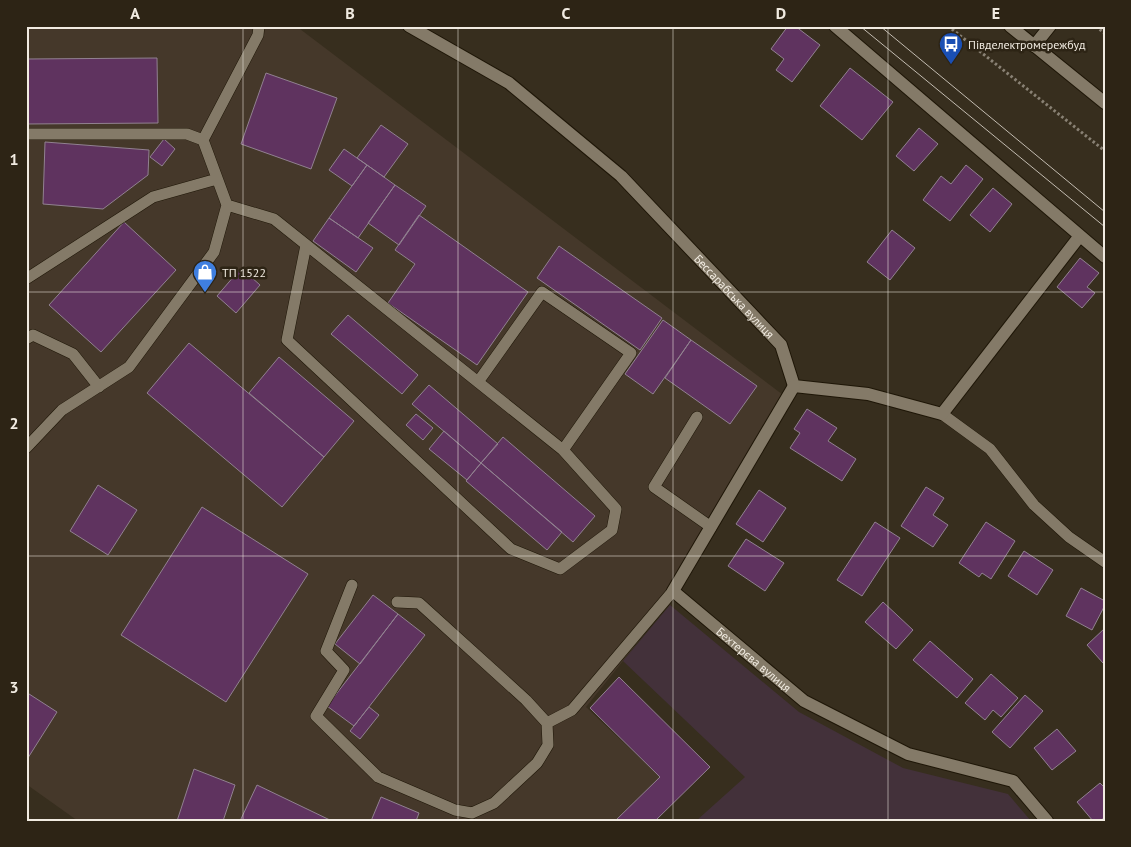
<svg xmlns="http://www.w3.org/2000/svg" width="1131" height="847" font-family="'PT Sans',sans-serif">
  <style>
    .commercial { fill: #45382a }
    .industrial { fill: #43313a }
    .building { fill: #5f335f; stroke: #918190 }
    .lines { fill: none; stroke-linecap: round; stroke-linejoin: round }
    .lane-casing { stroke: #1e1607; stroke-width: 12 }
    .street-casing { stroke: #1e1607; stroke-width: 14 }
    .secondary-casing { stroke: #1e1607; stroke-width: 14 }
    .path { stroke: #898174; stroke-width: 3; stroke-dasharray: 2.5 2.5; stroke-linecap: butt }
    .lane { stroke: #847a68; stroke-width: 11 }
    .street { stroke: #847a68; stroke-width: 12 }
    .secondary { stroke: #847a68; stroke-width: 12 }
    .tram { stroke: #c3bcb1; stroke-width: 1 }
    .grid { fill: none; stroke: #f1ebe1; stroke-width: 1; stroke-opacity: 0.55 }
    .labels { text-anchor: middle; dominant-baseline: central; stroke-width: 5; stroke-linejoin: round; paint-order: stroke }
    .poi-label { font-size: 12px; fill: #f1ebe1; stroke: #2d2415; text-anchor: start }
    .street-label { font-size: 12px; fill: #f1ebe1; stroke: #2d2415 }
    .neatline { fill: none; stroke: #f1ebe1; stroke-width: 2 }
    .grid-label { font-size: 16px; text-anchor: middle; font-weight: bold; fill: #f1ebe1 }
  </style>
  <rect width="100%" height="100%" fill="#372e1e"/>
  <path class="commercial" d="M26 26H296L791 401 687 581 586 707 660 777 615 821H223L235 785 194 769 177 821H78L26 784Z"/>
  <path class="industrial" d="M670 605 799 712 903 768 1008 794 1031 821H696L745 777 623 661Z"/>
  <path class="building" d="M788 26H795L820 45 792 82 776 70 784 59 771 49Z
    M157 58 158 123 26 124V59Z
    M850 68 893 102 862 140 820 106Z
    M266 73 337 98 311 169 241 144Z
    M381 125 408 144 384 177 357 158Z
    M919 128 938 144 914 171 896 156Z
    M164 139 175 149 162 166 150 157Z
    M45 142 149 150 148 175 103 209 43 204Z
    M344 149 367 165 352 186 329 170Z
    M367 165 395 185 358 238 329 218Z
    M966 165 983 179 950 221 923 200 941 176 951 184Z
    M395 185 426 206 399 245 368 223Z
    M993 188 1012 204 990 232 970 215Z
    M419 215 528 292 477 365 388 303 415 264 395 250Z
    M329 218 373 248 356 272 313 241Z
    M124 222 176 270 101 352 49 305Z
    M892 230 915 248 890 280 867 262Z
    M559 246 662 318 640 350 537 278Z
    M1080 258 1099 273 1087 287 1095 293 1082 308 1057 287Z
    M241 268 260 285 236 313 217 296Z
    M348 315 418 375 402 394 331 334Z
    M663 320 691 340 653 394 625 374Z
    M691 340 757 386 730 424 665 378Z
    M189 343 324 457 282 507 147 393Z
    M279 357 354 421 324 457 249 393Z
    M429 385 498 444 481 463 412 404Z
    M807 409 837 428 828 441 856 459 842 481 790 448 800 433 794 429Z
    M416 414 433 428 423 440 406 425Z
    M444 431 481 463 467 480 429 449Z
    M503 437 595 516 573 542 481 463Z
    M481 463 562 532 547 550 466 481Z
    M98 485 137 510 108 555 70 531Z
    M926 487 944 498 933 515 948 525 933 547 901 526Z
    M759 490 786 508 763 542 736 524Z
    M202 507 308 574 226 702 121 635Z
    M875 522 900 538 862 596 837 580Z
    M986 522 1015 541 991 579 982 573 979 577 959 563Z
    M746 539 784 563 765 591 728 566Z
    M1024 551 1053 570 1037 595 1008 576Z
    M1081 588 1105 601V605L1092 630 1066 616Z
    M373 595 398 614 360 664 335 644Z
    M883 602 913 630 896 649 865 622Z
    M398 614 425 635 354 726 327 706Z
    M1105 628V662L1103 663 1087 645Z
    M930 641 973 679 957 698 913 660Z
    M991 674 1018 698 1001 717 993 710 985 720 965 703Z
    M619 677 710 767 655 821H615L660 777 590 708Z
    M26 692 57 712 26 761Z
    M1025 695 1043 711 1010 748 992 732Z
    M369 707 379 715 360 739 350 731Z
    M1057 729 1076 751 1052 770 1034 748Z
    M194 769 235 785 223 821H177Z
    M1100 783 1105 788V817L1100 821H1093L1077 802Z
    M257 785 332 821H240Z
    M381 797 419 813 416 821H371Z"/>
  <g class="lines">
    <g class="lane-casing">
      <path id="lane" d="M26 134H187L203 140
        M227 205 274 219 563 450 616 509 612 530 560 569 511 549 287 340 306 245
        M26 279 153 197 217 179
        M26 339 33 335 73 354 99 387
        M478 382 542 292 631 353 563 450
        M942 414 990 449 1034 505 1069 537 1105 562
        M697 417 654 487 711 527
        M26 448 62 410 129 367 214 252 227 205 203 140 258 35 259 26
        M352 585 326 651 344 670 316 716 378 777 455 810 472 813 494 803 537 763 548 745 547 723
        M397 602 419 603 526 700 547 723 572 710 673 591"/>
    </g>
    <g class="street-casing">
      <g id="street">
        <path id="s1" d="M409 26 509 83 621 176 781 345 794 386 868 394 942 414 1079 237"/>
        <path d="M835 26 1105 257"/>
        <path d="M1034 46 1050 26"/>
        <path id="s2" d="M794 386 673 591 804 701 908 754 1013 781 1047 821"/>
      </g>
    </g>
    <g class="secondary-casing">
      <path id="secondary" d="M1010 26 1105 103"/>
    </g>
    <path class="path" d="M948 26 1105 151
      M1096 26 1105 34"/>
    <use href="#lane" class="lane"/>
    <use href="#street" class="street"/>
    <use href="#secondary" class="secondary"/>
    <path class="tram" d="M860 26 1105 227
      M880 26 1105 212"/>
  </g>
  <path class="grid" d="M243 26V821M458 26V821M673 26V821M888 26V821M26 292H1105M26 556H1105"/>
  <defs>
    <g id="bus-pin" transform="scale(1.25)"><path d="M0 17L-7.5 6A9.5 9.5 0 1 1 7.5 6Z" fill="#1a4fb4" stroke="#2d2415"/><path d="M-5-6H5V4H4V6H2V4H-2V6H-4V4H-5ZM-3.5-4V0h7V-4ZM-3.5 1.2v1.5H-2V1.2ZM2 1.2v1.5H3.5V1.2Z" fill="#fff"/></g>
    <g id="shop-pin" transform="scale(1.25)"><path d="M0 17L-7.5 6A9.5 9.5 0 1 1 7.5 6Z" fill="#3f7fe0" stroke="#2d2415"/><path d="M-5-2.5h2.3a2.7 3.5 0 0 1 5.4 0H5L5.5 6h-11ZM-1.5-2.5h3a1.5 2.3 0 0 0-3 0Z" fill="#fff"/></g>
  </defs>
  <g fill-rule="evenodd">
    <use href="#bus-pin" x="951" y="44"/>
    <use href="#shop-pin" x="205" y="272"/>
  </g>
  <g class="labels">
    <g class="poi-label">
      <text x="968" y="44">Півделектромережбуд</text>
      <text x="222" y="272">ТП 1522</text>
    </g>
    <g class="street-label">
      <text stroke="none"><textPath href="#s1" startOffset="426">Бессарабська вулиця</textPath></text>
      <text stroke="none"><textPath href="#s2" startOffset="344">Бехтерєва вулиця</textPath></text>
    </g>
  </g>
  <rect width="1131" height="847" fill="none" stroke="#2d2415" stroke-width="55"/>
  <rect x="28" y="28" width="1076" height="792" class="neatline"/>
  <g class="grid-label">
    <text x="135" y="19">A</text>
    <text x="350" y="19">B</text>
    <text x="566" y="19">C</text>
    <text x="781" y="19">D</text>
    <text x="996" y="19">E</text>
    <text x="14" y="165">1</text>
    <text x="14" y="429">2</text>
    <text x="14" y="693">3</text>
  </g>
</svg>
